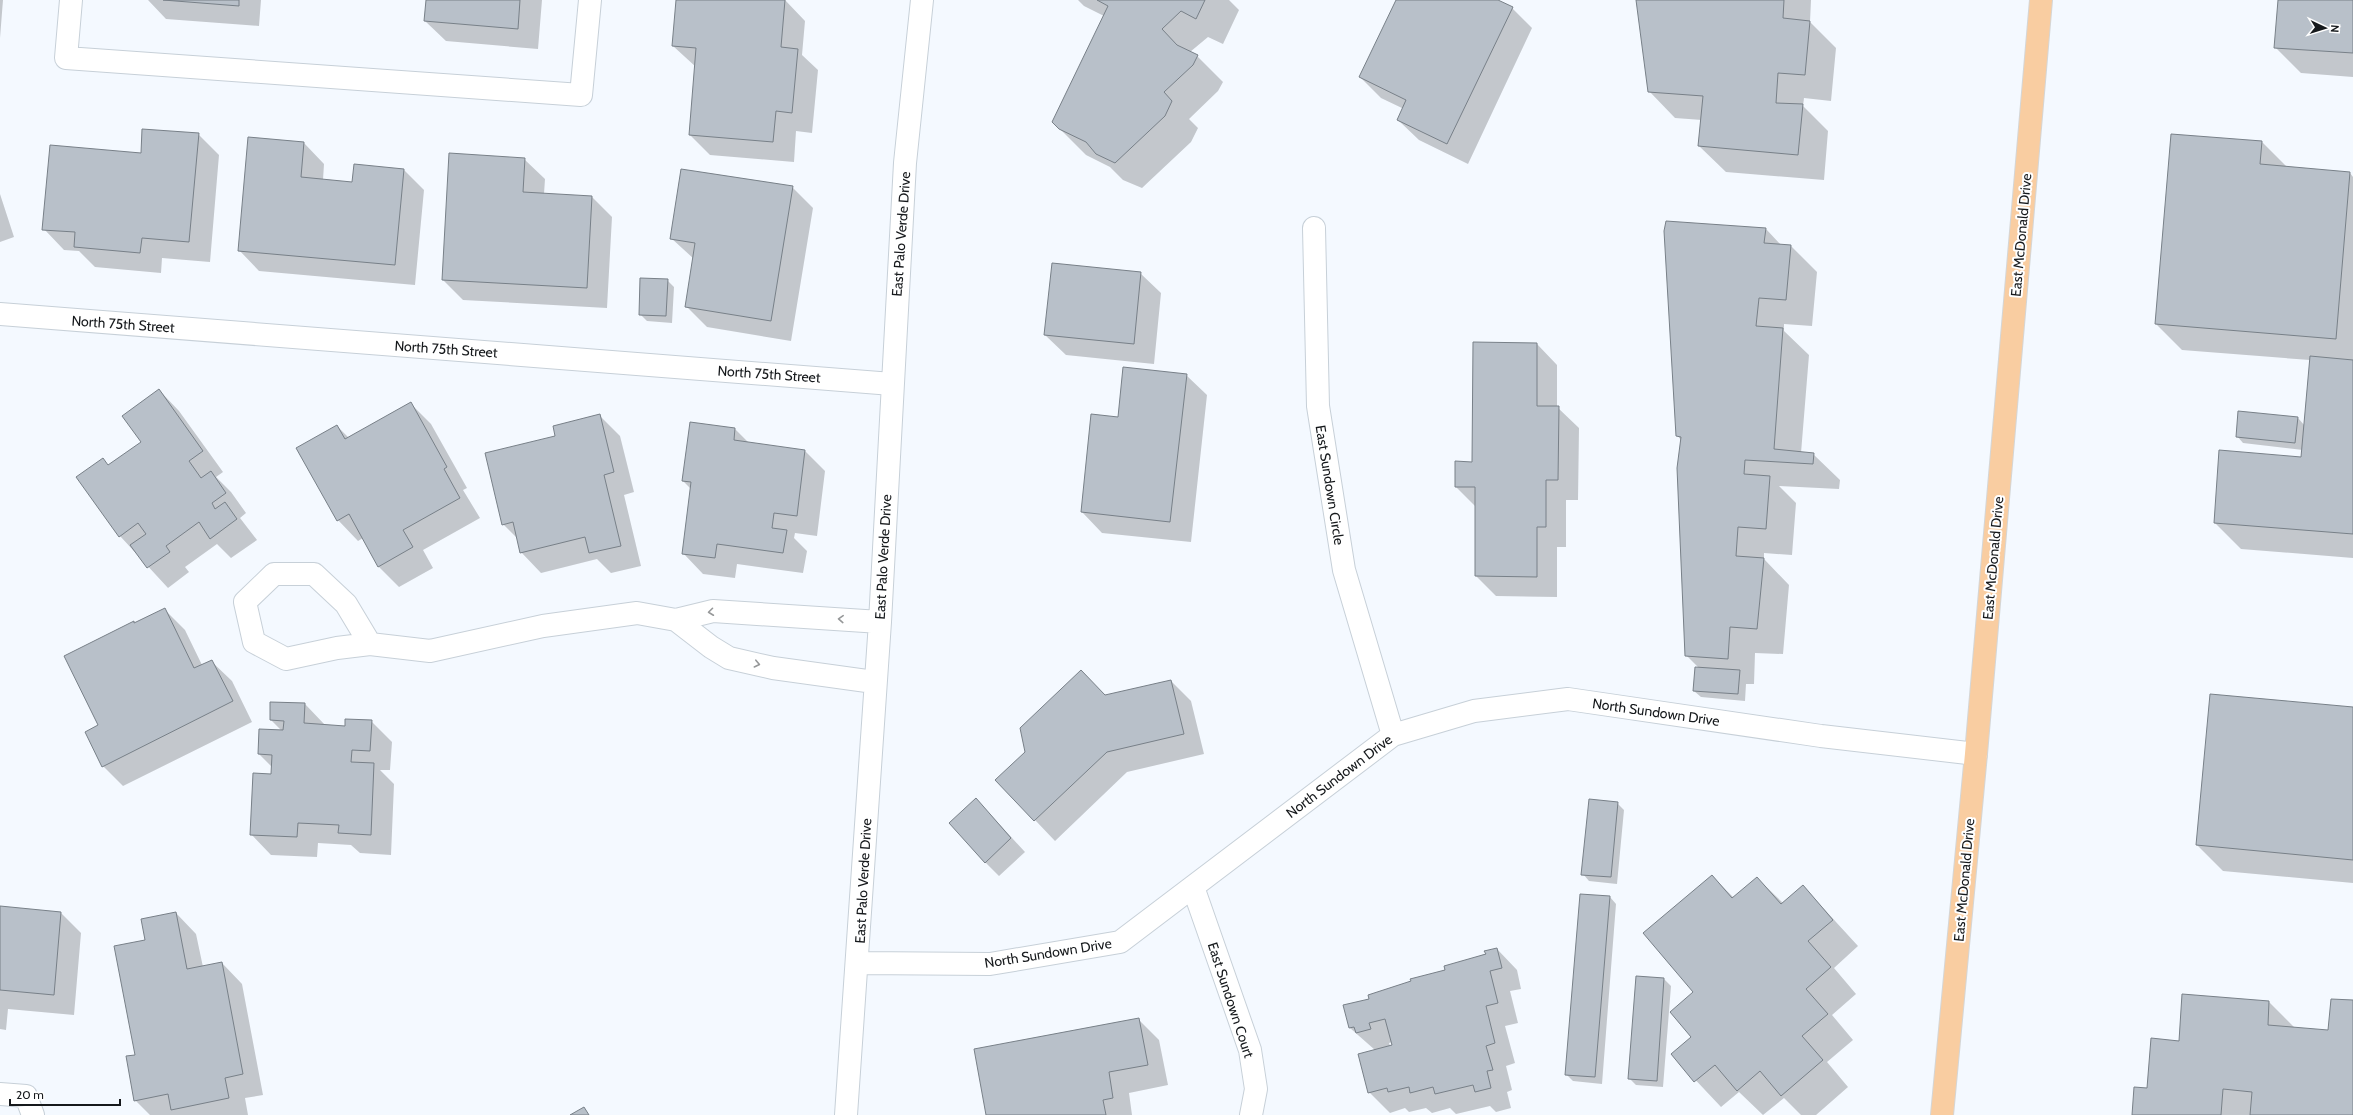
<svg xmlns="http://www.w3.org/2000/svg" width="2353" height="1115" font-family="Cabin,sans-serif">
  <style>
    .shadow { fill: #0003; fill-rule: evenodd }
    .building { fill: #b8c0c9; stroke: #788088 }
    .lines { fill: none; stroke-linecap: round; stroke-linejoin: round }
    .minor-casing { stroke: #c7d0d8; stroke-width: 24 }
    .major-casing { stroke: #d5d6d6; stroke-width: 24 }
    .minor { stroke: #fff; stroke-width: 22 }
    .major { stroke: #f9cda1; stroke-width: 22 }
    .oneway { stroke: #969899 }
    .labels { text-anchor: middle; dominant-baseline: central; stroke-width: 4; stroke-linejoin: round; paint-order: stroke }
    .street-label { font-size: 14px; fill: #16191c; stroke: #fff }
  </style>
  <rect width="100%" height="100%" fill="#f4f9ff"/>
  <path class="shadow" d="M0 0H3L0 38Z
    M148 0H261L259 26 166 19Z
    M427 0H542L538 49 446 41 425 21Z
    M677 0H785L805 21 802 55 818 70 812 133 796 131 794 162 710 155 690 135 696 67 673 46Z
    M1078 0H1229L1239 10 1223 44 1208 37 1190 52 1197 56 1223 82 1218 91 1189 119 1198 128 1191 142 1142 188 1123 180 1110 167 1086 155 1053 122 1104 16 1084 6Z
    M1397 0H1496L1512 8 1532 28 1468 164 1419 140 1398 120 1404 109 1381 98 1360 77Z
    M1637 0H1811L1810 22 1836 48 1831 101 1804 98 1803 106 1828 131 1824 180 1726 172 1699 146 1702 120 1675 118 1649 91Z
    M2279 0H2353V77L2301 73 2275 47Z
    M198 134 219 155 210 262 162 258 161 273 95 267 79 251 64 250 44 229 142 154Z
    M2262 142 2288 168 2350 173 2353 177V558L2241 549 2215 523 2302 458 2303 450 2243 443 2237 436 2298 418 2305 426 2310 360 2182 350 2156 324Z
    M304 143 324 164 323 180 353 183 404 170 424 190 415 285 259 271 239 250Z
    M524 159 545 179 544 194 592 197 612 217 607 308 463 300 443 280Z
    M792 187 813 208 791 341 707 327 687 307 694 259 671 238Z
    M0 194 14 237 0 242Z
    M1766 229 1782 246H1791L1817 272 1812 326 1784 324V331L1809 355 1801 453 1813 454 1840 480 1839 489 1779 486 1796 503 1792 555 1764 553V559L1789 585 1783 654 1755 653 1754 684H1746L1745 701 1701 697 1694 691 1699 668 1686 655 1681 440 1677 435Z
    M1140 273 1161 293 1154 364 1066 355 1045 335Z
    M667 280 674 287 672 323 647 321 640 314Z
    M1537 344 1557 365V407L1579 428 1578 500H1566V547H1557V597L1496 596 1476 576V507L1456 487V462L1473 463Z
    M1186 375 1207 395 1191 542 1102 533 1082 512 1092 416 1119 418Z
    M159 390 179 411 223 472 216 477 231 492 246 513 240 518 257 540 231 558 217 544 185 567 189 572 168 588 120 536 109 466 142 442Z
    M410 403 431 424 467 488 463 490 480 518 423 550 433 568 399 587 379 567 363 538 358 541 338 520 337 426 349 438Z
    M600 416 620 436 634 492 624 495 641 566 611 573 597 559 541 573 521 552 518 539 503 524 557 437Z
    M735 429 749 443 805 451 825 471 817 536 795 533 794 538 807 551 803 573 737 564 735 578 703 574 683 553 691 489 683 481Z
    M164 609 185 630 202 665 211 661 232 681 252 722 123 786 103 766 100 726 133 622 135 624Z
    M1171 681 1191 701 1204 754 1127 772 1055 841 997 780 1105 696Z
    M305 704 325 725 345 727 371 721 392 742 390 770H380L394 784 391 855 360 853 351 845 318 843 317 857 271 855 251 834 272 775 273 768 259 754 282 731 271 720Z
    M2353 708V883L2223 871 2197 845Z
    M1617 803 1624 810 1617 884 1589 881 1583 874Z
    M990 814 1025 852 999 876 985 862Z
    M1712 876 1734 898 1757 878 1783 903 1803 886 1858 946 1834 968 1856 994 1832 1015 1853 1040 1827 1062 1848 1087 1816 1115H1801L1784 1098 1763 1115 1739 1092 1721 1107 1672 1055 1693 1038 1694 992Z
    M1610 897 1616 904 1602 1084 1573 1081 1566 1074Z
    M0 907 61 913 81 933 74 1015 8 1009 6 1030 0 1029Z
    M176 913 196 934 203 967 222 963 242 984 263 1095 245 1098 248 1115H150L135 1100 136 1056 146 940Z
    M1497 949 1517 970 1521 989 1510 991 1518 1023 1505 1026 1515 1063 1506 1066 1512 1090 1507 1092 1511 1108 1496 1112 1490 1106 1456 1114 1450 1108 1432 1113 1426 1108 1409 1112 1405 1108 1390 1113 1369 1092 1375 1050 1350 1028 1371 999ZM1392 1042 1393 1045 1390 1046 1389 1043Z
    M1664 979 1671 986 1663 1087 1636 1085 1629 1078Z
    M2353 1001V1115H2133L2180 1042 2269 1002 2295 1028 2329 1031Z
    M1138 1019 1159 1040 1168 1085 1129 1093 1132 1115H987Z"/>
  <path class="building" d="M163 0H239V6Z
    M426 0H520L518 29 424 21Z
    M676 0H785L781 47 798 49 792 113 776 111 773 142 689 135 696 48 672 46Z
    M1097 0H1205L1196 19 1181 11 1162 29 1177 45 1198 55 1193 65 1164 92 1172 101 1165 116 1115 163 1096 154 1086 142 1059 129 1052 122 1108 6Z
    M1396 0H1498L1513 7 1447 144 1397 120 1406 100 1359 77Z
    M1636 0H1784L1783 18 1810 21 1805 75 1778 73 1776 103 1803 104 1798 155 1698 146 1703 96 1648 92Z
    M2278 0H2353V53L2274 48Z
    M142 129 199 133 189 242 142 238 140 253 74 247 75 232 42 230 50 145 141 153Z
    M2171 134 2262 141 2260 164 2350 172 2336 339 2155 324Z
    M248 137 304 142 301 177 352 182 354 164 404 169 395 265 238 251Z
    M449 153 525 158 523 192 592 196 587 288 442 280Z
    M681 169 793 186 771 321 685 307 695 243 670 239Z
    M1666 221 1766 228 1764 243 1791 245 1786 300 1759 298 1756 326 1783 328 1774 449 1814 453 1813 464 1745 460 1744 474 1770 476 1766 529 1738 527 1736 556 1764 558 1757 629 1730 627 1728 659 1685 656 1677 468 1681 437 1676 436 1664 231Z
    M1052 263 1141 272 1134 344 1044 335Z
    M640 278 668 279 666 316 639 315Z
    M1473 342 1537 343V406H1559L1558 480H1546V527H1537V577L1475 576V487H1455V461L1472 462Z
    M2310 356 2353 360V534L2214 523 2219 450 2301 457Z
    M1123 367 1187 374 1170 522 1081 512 1091 414 1118 417Z
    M159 389 203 451 189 461 201 478 211 471 226 493 212 503 215 509 225 502 237 519 210 539 199 522 166 546 170 552 147 568 130 545 146 534 138 523 119 537 76 477 103 458 108 465 141 442 122 416Z
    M411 402 447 467 444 469 460 498 403 530 413 547 378 567 349 514 337 521 296 448 337 425 345 439Z
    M2238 411 2298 417 2295 443 2236 437Z
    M600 414 614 472 604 475 621 546 589 553 585 537 520 553 513 522 502 525 485 453 555 436 553 426Z
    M690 422 735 428 734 440 805 450 797 516 774 513 772 528 787 530 783 553 717 544 715 558 682 554 691 482 682 481Z
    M165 608 194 668 212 660 233 701 102 767 85 732 98 725 64 656 134 621V623Z
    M1695 667 1740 670 1738 694 1693 691Z
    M1081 670 1105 695 1171 680 1184 734 1107 752 1034 821 995 780 1025 752 1020 728Z
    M2210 694 2353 707V860L2196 845Z
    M270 702 305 703 304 723 345 726V719L372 720 370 751 352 750 351 762 374 763 371 835 338 833 339 825 298 823 297 837 250 835 253 773 271 774 272 755 258 754 259 729 283 730 284 721 270 720Z
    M976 798 1011 838 985 863 949 823Z
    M1589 799 1618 802 1611 877 1581 875Z
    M1712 875 1732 898 1757 877 1781 904 1803 885 1833 920 1808 941 1831 967 1806 989 1828 1014 1802 1036 1823 1060 1781 1096 1760 1071 1737 1091 1715 1065 1694 1082 1671 1054 1691 1037 1670 1012 1693 992 1643 933Z
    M1580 894 1610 896 1595 1077 1565 1075Z
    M0 906 61 912 54 995 0 990Z
    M176 912 187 969 222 962 243 1074 225 1078 229 1098 171 1110 168 1094 134 1101 126 1056 135 1055 114 946 145 940 141 919Z
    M1497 948 1502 968 1490 971 1498 1003 1486 1006 1495 1043 1486 1046 1493 1070 1487 1071 1491 1088 1475 1092 1473 1085 1435 1094 1433 1087 1410 1093 1409 1087 1388 1092 1387 1088 1368 1093 1358 1054 1392 1045 1385 1019 1369 1023 1371 1029 1356 1033 1354 1027 1349 1028 1343 1005 1369 999 1368 995 1411 981 1410 979 1445 970 1444 966 1486 954 1484 951Z
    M1636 976 1664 978 1657 1081 1628 1079Z
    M2182 994 2269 1001 2268 1025 2328 1030 2331 999 2353 1000V1115H2250L2252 1092 2223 1089 2221 1115H2132L2134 1087 2147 1088 2151 1038 2179 1041Z
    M1139 1018 1148 1065 1109 1072 1113 1098 1103 1100 1106 1115H986L974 1049Z
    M584 1107 589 1115H570Z"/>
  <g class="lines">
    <g class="minor-casing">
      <path id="minor" d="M71 0 66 58 581 95 590 0
        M1314 228 1318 406 1344 570 1393 735
        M0 314 892 384
        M370 644 346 604 314 574H274L245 602 254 642 286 659 337 648 370 644 430 651 543 626 637 613 676 620
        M874 682 773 668 729 658 711 647 676 620 713 611 880 622
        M1193 887 1250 1050 1256 1089 1251 1115
        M858 963 990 964 1120 942 1393 735 1474 711 1568 699 1821 736 1976 754
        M0 1094 26 1096 33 1115
        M846 1115 880 622 905 163 922 0"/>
    </g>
    <g class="major-casing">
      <path id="major" d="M1942 1115 1976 754 2041 0"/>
    </g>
    <use href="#minor" class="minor"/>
    <use href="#major" class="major"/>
  </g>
  <defs><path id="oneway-chevron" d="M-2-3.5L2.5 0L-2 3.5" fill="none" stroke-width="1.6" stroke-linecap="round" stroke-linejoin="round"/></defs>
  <g class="oneway">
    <use href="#oneway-chevron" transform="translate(711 612) rotate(173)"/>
    <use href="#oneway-chevron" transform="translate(841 619) rotate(-177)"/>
    <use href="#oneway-chevron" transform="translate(757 664) rotate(13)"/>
  </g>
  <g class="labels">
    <g class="street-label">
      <text transform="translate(901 234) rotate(-86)">East Palo Verde Drive</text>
      <text transform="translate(2021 235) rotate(-85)">East McDonald Drive</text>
      <text transform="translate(123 324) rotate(4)">North 75th Street</text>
      <text transform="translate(446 349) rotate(4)">North 75th Street</text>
      <text transform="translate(769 374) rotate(4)">North 75th Street</text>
      <text transform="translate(1330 485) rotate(81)">East Sundown Circle</text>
      <text transform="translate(883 557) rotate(-87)">East Palo Verde Drive</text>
      <text transform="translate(1993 558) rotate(-85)">East McDonald Drive</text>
      <text transform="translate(1656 712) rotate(8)">North Sundown Drive</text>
      <text transform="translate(1339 776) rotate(-37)">North Sundown Drive</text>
      <text transform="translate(1964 880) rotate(-85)">East McDonald Drive</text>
      <text transform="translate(863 881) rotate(-87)">East Palo Verde Drive</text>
      <text transform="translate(1048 953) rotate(-9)">North Sundown Drive</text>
      <text transform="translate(1231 1000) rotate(72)">East Sundown Court</text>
    </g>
  </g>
  <g transform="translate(2325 28) rotate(94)" stroke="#ffffff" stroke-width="3" paint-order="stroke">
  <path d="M0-3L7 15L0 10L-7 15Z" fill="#16191c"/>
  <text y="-6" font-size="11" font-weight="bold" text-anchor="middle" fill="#16191c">N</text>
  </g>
  <path d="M10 1099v6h110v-6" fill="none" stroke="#16191c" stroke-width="2"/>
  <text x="16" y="1099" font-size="12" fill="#16191c" stroke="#ffffff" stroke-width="3" paint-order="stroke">20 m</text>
</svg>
